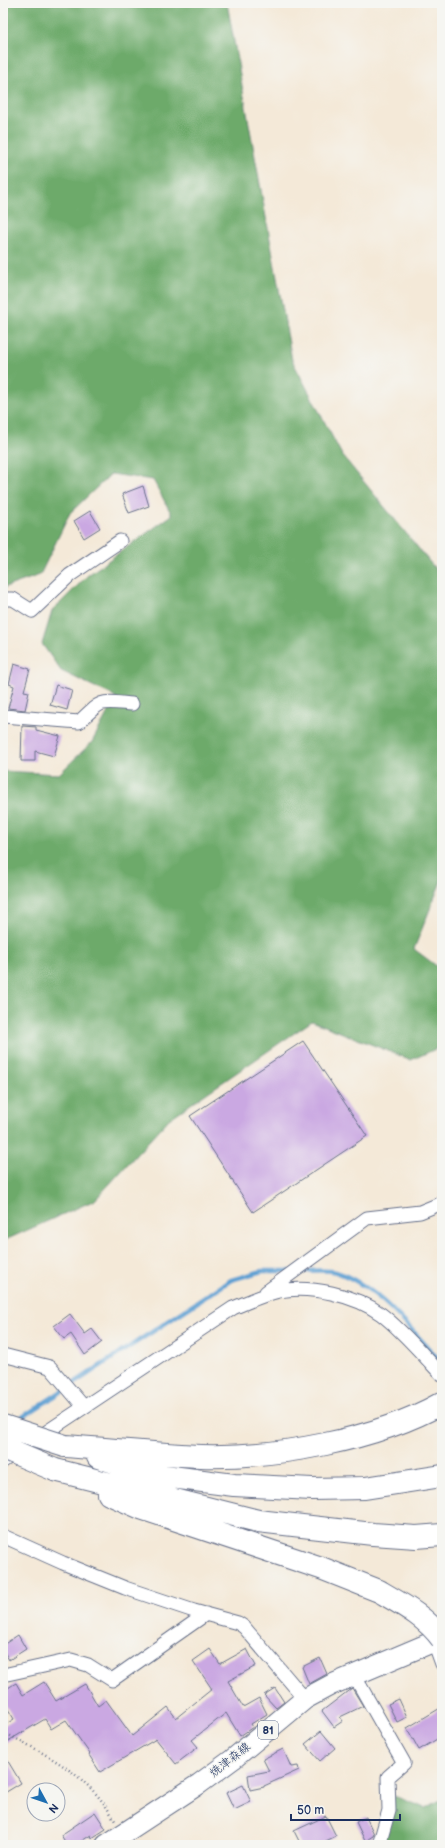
<svg xmlns="http://www.w3.org/2000/svg" width="445" height="1848" font-family="'Balsamiq Sans','Klee One',sans-serif">
  <style>
    .forest { fill: #6daa6b; stroke: #446c64 }
    .lines { fill: none; stroke-linecap: round; stroke-linejoin: round }
    .stream { stroke: #61a1d3; stroke-width: 4.5 }
    .building { fill: #caa8e2 }
    .minor-casing { stroke: #677089; stroke-width: 15 }
    .primary-casing { stroke: #677089; stroke-width: 22 }
    .motorway-casing { stroke: #677089; stroke-width: 24 }
    .path { stroke: #677089; stroke-width: 2.5; stroke-dasharray: 1 3; stroke-linecap: butt }
    .minor { stroke: #fff; stroke-width: 13 }
    .primary { stroke: #fff; stroke-width: 20 }
    .motorway { stroke: #fff; stroke-width: 22 }
    .motorway-bridge-casing { stroke: #677089; stroke-width: 24; stroke-linecap: butt }
    .motorway-bridge { stroke: #fff; stroke-width: 22 }
    .labels { text-anchor: middle; dominant-baseline: central; stroke-width: 3; stroke-linejoin: round; paint-order: stroke }
    .shield { fill: #f6f6f2; stroke: #5d6b8a; stroke-width: 1 }
    .shield-label { font-size: 11px; font-weight: bold; fill: #1b2f5e }
    .street-label { font-size: 12px; fill: #1b2f5e; stroke: #f6f6f2 }
  </style>
  <rect width="100%" height="100%" fill="#f6f6f2"/>
  <filter id="ink" filterUnits="userSpaceOnUse"><feTurbulence type="fractalNoise" baseFrequency=".025" numOctaves="2"/><feDisplacementMap in="SourceGraphic" scale="8" xChannelSelector="R" yChannelSelector="G"/><feConvolveMatrix kernelMatrix="1 2 1 2 8 2 1 2 1" color-interpolation-filters="sRGB"/></filter>
  <filter id="wash" filterUnits="userSpaceOnUse"><feTurbulence type="fractalNoise" baseFrequency=".012" numOctaves="4" result="noise"/><feDisplacementMap in="SourceGraphic" scale="16" xChannelSelector="R" yChannelSelector="G"/><feGaussianBlur stdDeviation="0.9" result="paint"/><feColorMatrix in="noise" values="0 0 0 0 0 0 0 0 0 0 0 0 0 0 0 0 0 1.4 0 .05"/><feComposite in="paint" operator="in"/></filter>
  <g filter="url(#wash)">
    <rect width="100%" height="100%" fill="#f4e9d8"/>
    <path class="forest" d="M3 3H227L292 360 342 455 442 577V879L414 949 442 970V1044L440 1047 411 1060 312 1021 169 1119 95 1200 3 1241V771L59 774 92 742 116 697 61 671 42 644 52 611 88 575 172 515 153 480 111 474 70 513 40 575 3 588Z
      M394 1796 426 1808 442 1799V1845H380Z"/>
    <g class="lines">
      <path class="stream" d="M300 1271C311 1271 326 1269 336 1272 377 1285 413 1332 442 1363
        M15 1422 231 1280 262 1271H288"/>
    </g>
    <g id="blocks">
      <path class="building" d="M143 486 149 506 129 513 122 494Z
        M90 511 100 528 84 538 74 521Z
        M14 664 30 669 24 691 29 692 25 710 8 708 14 686 9 684Z
        M56 685 72 690 67 710 50 705Z
        M22 726 36 727V730L60 736 54 756 35 751V761H21Z
        M303 1041 367 1136 253 1212 190 1116Z
        M70 1314 85 1334 92 1329 102 1342 85 1355 71 1334 64 1339 54 1326Z
        M18 1635 26 1649 9 1660 3 1650V1645Z
        M210 1649 220 1664 247 1649 256 1666 228 1681 243 1707 259 1698 267 1714 251 1724 253 1727 240 1736 226 1713 192 1740 198 1747 176 1764 156 1739 100 1772 89 1755 90 1754 66 1720 51 1729 45 1719 3 1744V1726L14 1719 3 1701V1691L16 1683 23 1695 44 1682 56 1701 85 1684 98 1706 106 1700 132 1736 168 1707 176 1718 212 1689 193 1661Z
        M320 1658 327 1674 309 1684 302 1667Z
        M275 1688 284 1702 276 1708 264 1695Z
        M352 1688 363 1706 340 1717 343 1721 334 1727 322 1711Z
        M399 1699 407 1717 397 1722 388 1704Z
        M442 1707V1736L419 1750 407 1728Z
        M321 1731 335 1748 320 1761 305 1744Z
        M283 1749 291 1767 298 1766 299 1770 264 1786V1787L250 1790 248 1775 269 1771 263 1759Z
        M3 1753 21 1783 3 1794Z
        M243 1785 251 1802 234 1810 226 1793Z
        M95 1812 106 1829 92 1838 91 1835 75 1845H67L61 1835Z
        M326 1816 336 1836 318 1845H301L294 1831Z
        M366 1817 374 1834 373 1836 365 1841 356 1822Z"/>
    </g>
  </g>
  <g filter="url(#ink)">
    <use href="#blocks" fill-opacity="0" stroke="#677089" stroke-width="1"/>
    <g class="lines">
      <g class="minor-casing">
        <path id="minor" d="M3 599H13L32 611 70 575 120 541
          M3 716 79 722C103 699 99 701 132 704
          M266 1292 367 1218 420 1212 442 1203
          M3 1355 50 1367 84 1407
          M3 1461 233 1308C248 1302 262 1295 279 1291 310 1285 355 1295 381 1314 401 1329 424 1356 442 1375
          M3 1536 63 1563 125 1588 194 1611 238 1623 244 1627 305 1699
          M434 1642 442 1664
          M3 1675 71 1660 88 1665 112 1680 206 1614
          M354 1675 404 1763 388 1777 389 1810 379 1845"/>
      </g>
      <g class="primary-casing">
        <path id="primary" d="M106 1845 199 1784 233 1759 305 1699 331 1685 442 1638"/>
      </g>
      <g class="motorway-casing">
        <path id="motorway" d="M65 1446C110 1449 156 1454 201 1456 276 1458 376 1440 442 1403
          M98 1457 156 1475 234 1485 312 1489 365 1488 442 1476
          M55 1470 258 1521 373 1534 416 1537 442 1535
          M109 1494 141 1508 321 1568 379 1591"/>
      </g>
      <path class="path" d="M3 1732C46 1754 91 1776 115 1821"/>
      <use href="#minor" class="minor"/>
      <use href="#primary" class="primary"/>
      <use href="#motorway" class="motorway"/>
      <g class="motorway-bridge-casing">
        <path id="motorway-bridge" d="M3 1426 65 1446
          M3 1448 55 1470
          M379 1591C403 1605 426 1617 442 1639"/>
      </g>
      <use href="#motorway-bridge" class="motorway-bridge"/>
    </g>
  </g>
  <g class="labels">
    <rect class="shield" x="258" y="1721" width="20" height="18" rx="3"/>
    <g class="shield-label">
      <text x="268" y="1730">81</text>
    </g>
    <g class="street-label">
      <text transform="translate(230 1760) rotate(-38)">焼津森線</text>
    </g>
  </g>
  <rect width="445" height="1848" fill="none" stroke="#f6f6f2" stroke-width="16"/>
  <g transform="translate(46 1802) rotate(130)"><circle r="19" fill="#f6f6f2" stroke="#9ea6b7"/>
  <path d="M0-3L7 15L0 10L-7 15Z" fill="#1f6fb2"/>
  <text y="-6" font-size="11" font-weight="bold" text-anchor="middle" fill="#1b2f5e">N</text>
  </g>
  <path d="M291 1814v6h109v-6" fill="none" stroke="#1b2f5e" stroke-width="2"/>
  <text x="297" y="1814" font-size="12" fill="#1b2f5e" stroke="#f6f6f2" stroke-width="3" paint-order="stroke">50 m</text>
</svg>
